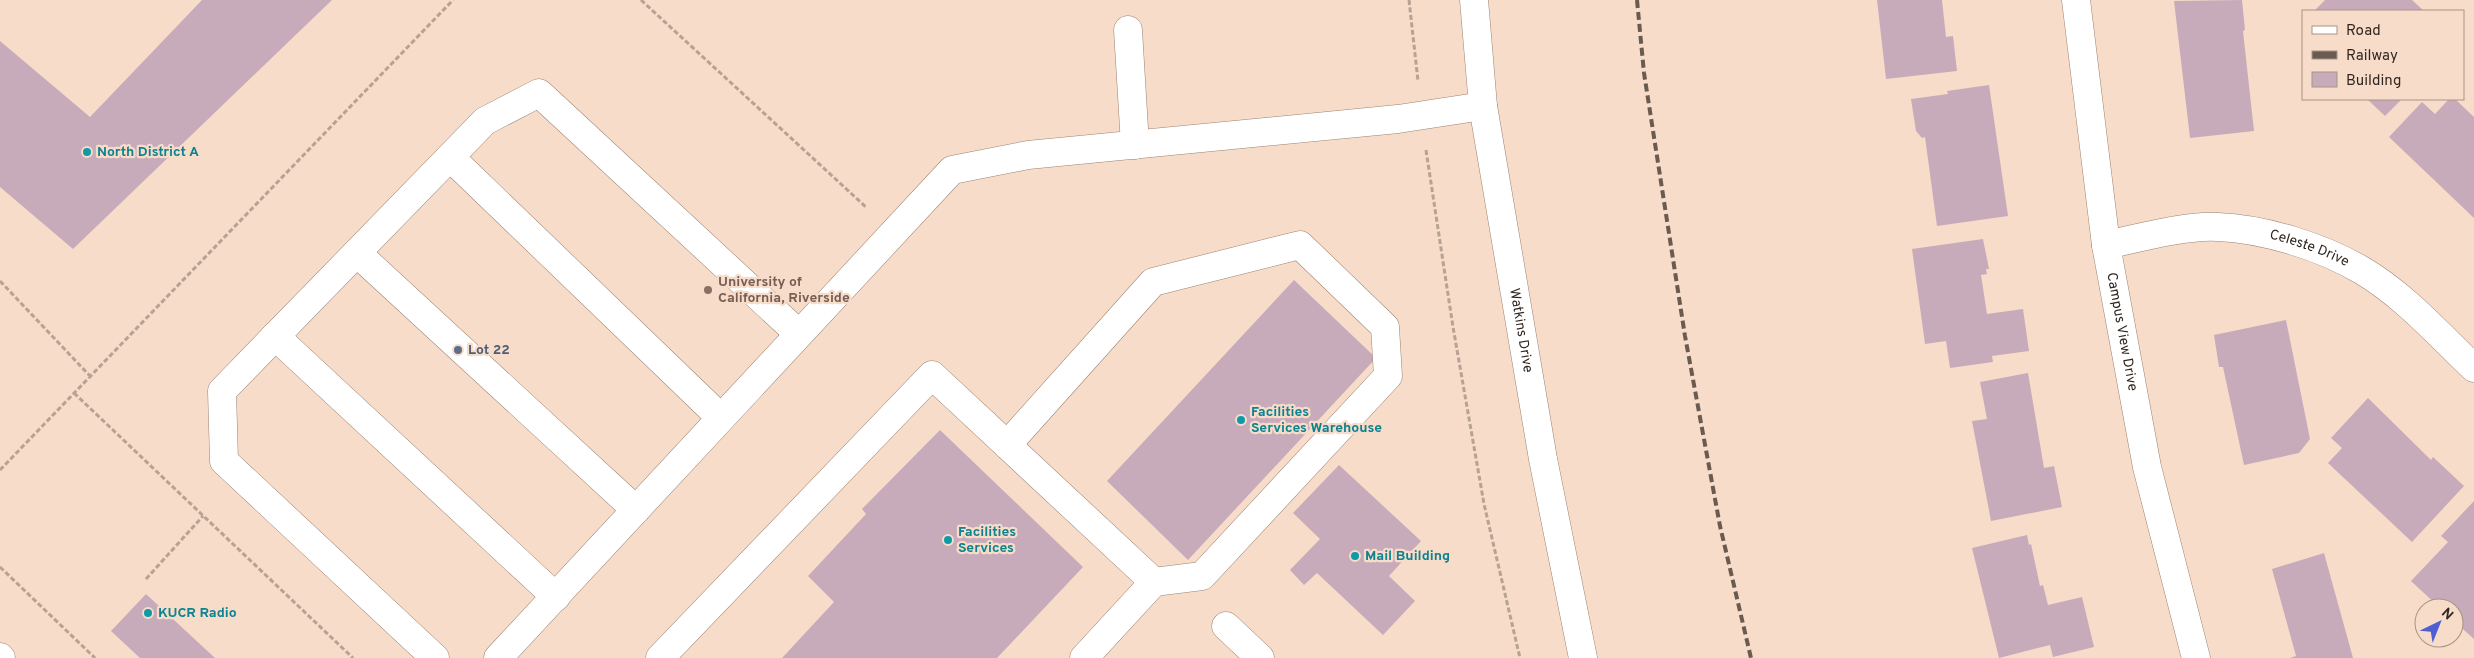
<svg xmlns="http://www.w3.org/2000/svg" width="2474" height="658" font-family="Overpass,sans-serif">
  <style>
    .building { fill: #c8abba }
    .lines { fill: none; stroke-linecap: round; stroke-linejoin: round }
    .minor-casing { stroke: #9c8372; stroke-width: 29 }
    .major-casing { stroke: #9c8372; stroke-width: 29 }
    .path { stroke: #b7a293; stroke-width: 3; stroke-dasharray: 5 2.5; stroke-linecap: butt }
    .minor { stroke: #fff; stroke-width: 28 }
    .major { stroke: #fff; stroke-width: 28 }
    .rail { stroke: #6a5b51; stroke-width: 4; stroke-dasharray: 8 4; stroke-linecap: butt }
    .culture-dot { fill: #0f9aa8; stroke: #f7dcca; stroke-width: 2 }
    .education-dot { fill: #8d6e63; stroke: #f7dcca; stroke-width: 2 }
    .service-dot { fill: #5c6f8a; stroke: #f7dcca; stroke-width: 2 }
    .labels { text-anchor: middle; dominant-baseline: central; stroke-width: 4.5; stroke-linejoin: round; paint-order: stroke }
    .culture-label { font-size: 14px; font-weight: bold; fill: #0d838f; stroke: #f7dcca; text-anchor: start }
    .street-label { font-size: 14px; fill: #312720; stroke: #f7dcca }
    .education-label { font-size: 14px; font-weight: bold; fill: #785e54; stroke: #f7dcca; text-anchor: start }
    .service-label { font-size: 14px; font-weight: bold; fill: #4e5e75; stroke: #f7dcca; text-anchor: start }
  </style>
  <rect width="100%" height="100%" fill="#f7dcca"/>
  <path class="building" d="M202 0H332L73 249 0 187V41L90 117Z
    M1877 0H1942L1946 37 1953 36 1957 71 1886 79Z
    M2242 0 2245 30 2243 31 2254 131 2190 138 2174 1Z
    M2325 0H2412L2424 11H2314Z
    M1989 85 2008 216 1937 226 1925 137 1922 138 1916 131 1911 99 1948 94 1947 91Z
    M2367 99H2402L2385 116Z
    M2449 99H2455L2474 117V218L2389 137 2422 102 2435 114Z
    M1983 239 1989 269H1986L1987 274 1981 275 1987 314 2023 309 2029 351 1992 356 1993 362 1950 368 1946 341 1925 344 1912 249Z
    M1294 280 1376 358 1188 560 1107 481Z
    M2286 320 2310 439 2299 453 2244 465 2223 367H2219L2214 335Z
    M2028 373 2044 468 2054 466 2062 507 1991 521 1972 421 1987 419 1980 382Z
    M2368 398 2431 460 2433 457 2464 486 2412 542 2328 463 2342 448 2331 438Z
    M940 430 1083 567 997 658H782L834 602 808 576 866 514 862 509Z
    M1339 465 1421 541 1389 576 1415 601 1383 635 1317 573 1304 585 1290 570 1320 539 1293 513Z
    M2474 501V639L2454 621V608H2440L2411 581 2448 542 2441 536Z
    M2027 535 2029 545 2031 544 2040 586 2043 585 2048 605 2082 597 2094 647 2053 657 2050 645 1999 658 1972 548Z
    M2324 553 2353 658H2290L2296 656 2272 569Z
    M146 594 215 658H140L111 631Z"/>
  <g class="lines">
    <g class="minor-casing">
      <g id="minor">
        <path id="s1" d="M2076 0 2106 245 2147 467 2196 658"/>
        <path d="M1128 30 1135 145"/>
        <path d="M450 157 721 418"/>
        <path id="s2" d="M2106 245C2139 238 2186 225 2218 227 2265 229 2323 247 2363 271 2405 296 2439 335 2474 368"/>
        <path d="M357 253 636 510"/>
        <path d="M275 336 556 597"/>
        <path d="M1007 445 1153 282 1300 245 1385 327 1388 376 1202 576 1154 582"/>
        <path d="M1226 626 1260 658"/>
        <path d="M0 657 1 658"/>
        <path d="M435 658 224 461 222 391 485 121 539 93 799 334"/>
        <path d="M498 658 952 170 1028 155 1398 119 1483 106"/>
        <path d="M660 658 932 375 1154 582 1084 658"/>
      </g>
    </g>
    <g class="major-casing">
      <g id="major">
        <path id="s3" d="M1474 0 1483 106 1543 459 1583 658"/>
      </g>
    </g>
    <path class="path" d="M641 0 867 208
      M1409 0 1418 81
      M1426 150 1453 327 1484 504 1520 658
      M0 281 90 376
      M74 393 353 658
      M0 470 453 0
      M0 567 95 658
      M146 579 203 516"/>
    <use href="#minor" class="minor"/>
    <use href="#major" class="major"/>
    <path class="rail" d="M1637 0 1644 73 1685 336 1720 526 1751 658"/>
  </g>
  <g class="culture-dot">
    <circle cx="87" cy="152" r="5"/>
    <circle cx="1241" cy="420" r="5"/>
    <circle cx="948" cy="540" r="5"/>
    <circle cx="1355" cy="556" r="5"/>
    <circle cx="148" cy="613" r="5"/>
  </g>
  <circle class="education-dot" cx="708" cy="290" r="5"/>
  <circle class="service-dot" cx="458" cy="350" r="5"/>
  <g class="labels">
    <g class="culture-label">
      <text x="97" y="152">North District A</text>
      <text x="1251" y="412">Facilities<tspan x="1251" dy="16">Services Warehouse</tspan></text>
      <text x="958" y="532">Facilities<tspan x="958" dy="16">Services</tspan></text>
      <text x="1365" y="556">Mail Building</text>
      <text x="158" y="613">KUCR Radio</text>
    </g>
    <g class="street-label">
      <text stroke="none"><textPath href="#s2" startOffset="208">Celeste Drive</textPath></text>
      <text stroke="none"><textPath href="#s3" startOffset="334">Watkins Drive</textPath></text>
      <text stroke="none"><textPath href="#s1" startOffset="335">Campus View Drive</textPath></text>
    </g>
    <g class="education-label">
      <text x="718" y="282">University of<tspan x="718" dy="16">California, Riverside</tspan></text>
    </g>
    <g class="service-label">
      <text x="468" y="350">Lot 22</text>
    </g>
  </g>
  <rect x="2302" y="10" width="162" height="90" fill="#f7dcca" stroke="#a89486"/>
  <rect x="2312" y="26" width="25" height="8" fill="#ffffff" stroke="#a89486"/>
  <text x="2346" y="35" font-size="15" fill="#312720">Road</text>
  <rect x="2312" y="51" width="25" height="8" fill="#6a5b51" stroke="#a89486"/>
  <text x="2346" y="60" font-size="15" fill="#312720">Railway</text>
  <rect x="2312" y="72" width="25" height="15" fill="#c8abba" stroke="#a89486"/>
  <text x="2346" y="85" font-size="15" fill="#312720">Building</text>
  <g transform="translate(2439 623) rotate(43)"><circle r="24" fill="#f7dcca" stroke="#a89486"/>
  <path d="M0-4L9 19L0 12L-9 19Z" fill="#4e5fd4"/>
  <text y="-8" font-size="14" font-weight="bold" text-anchor="middle" fill="#312720">N</text>
  </g>
</svg>
